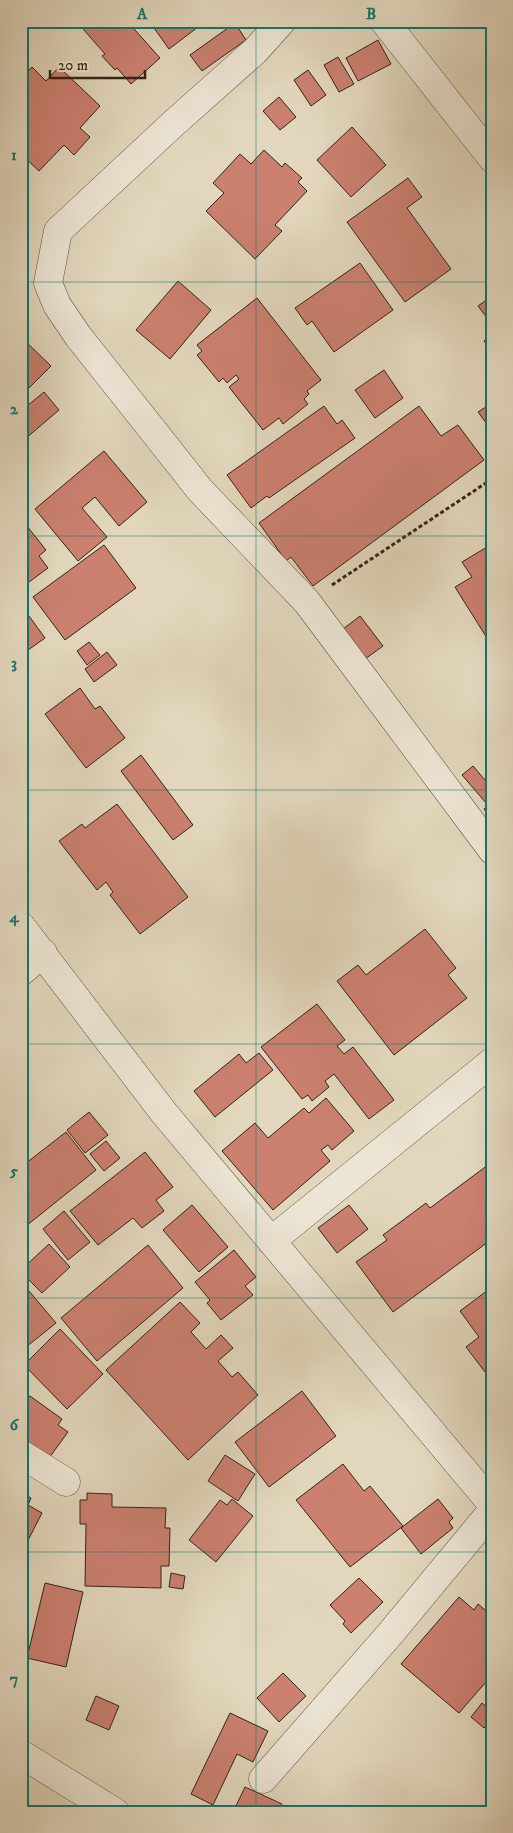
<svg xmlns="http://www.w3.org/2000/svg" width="513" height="1833" font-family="'IM FELL DW Pica',serif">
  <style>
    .building { fill: #cb8070; stroke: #332316 }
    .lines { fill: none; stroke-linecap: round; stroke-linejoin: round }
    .street-casing { stroke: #5f5040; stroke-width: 29 }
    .path { stroke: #332316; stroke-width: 3; stroke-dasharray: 4 2.5; stroke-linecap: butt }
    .street { stroke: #ece5d4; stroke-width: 28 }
    .grid { fill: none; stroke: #0f766e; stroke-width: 1; stroke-opacity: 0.55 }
    .neatline { fill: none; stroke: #0f766e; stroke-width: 2 }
    .grid-label { font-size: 16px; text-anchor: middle; font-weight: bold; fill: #0f766e }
  </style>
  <rect width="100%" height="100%" fill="#e2d7bd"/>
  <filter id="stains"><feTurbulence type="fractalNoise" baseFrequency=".004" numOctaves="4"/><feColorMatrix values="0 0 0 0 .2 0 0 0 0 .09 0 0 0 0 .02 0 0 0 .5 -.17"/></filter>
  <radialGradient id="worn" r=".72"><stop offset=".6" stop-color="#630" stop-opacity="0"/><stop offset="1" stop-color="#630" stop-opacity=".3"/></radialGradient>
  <path class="building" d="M78 21H127L160 58 131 84 117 68 115 70 102 56 105 54 77 22Z
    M149 21H206L169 49Z
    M235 23 246 40 202 71 190 55Z
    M378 40 391 64 358 81 346 58Z
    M338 57 354 84 339 92 324 65Z
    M32 67 46 81 59 67 100 106 80 128 90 137 74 155 64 145 39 171 21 154V79Z
    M308 70 326 95 311 106 294 80Z
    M279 97 296 117 280 130 263 111Z
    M352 127 386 165 351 197 317 160Z
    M264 150 282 167 285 163 302 178 298 182 307 191 275 225 282 231 255 259 206 211 224 193 213 183 240 154 251 164Z
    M408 178 422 197 407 208 451 269 405 302 347 222Z
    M360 263 393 310 334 352 312 321 307 325 295 308Z
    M178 281 211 310 170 359 136 330Z
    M492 296V322L491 323 478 306Z
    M257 298 321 380 307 391 309 394 304 399 308 404 283 424 279 418 263 430 229 387 239 379 236 375 227 383 223 378 219 382 197 355 202 351 197 345Z
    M492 336V352L484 341Z
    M21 337 51 366 21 396Z
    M384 370 403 398 375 418 355 390Z
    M44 392 59 410 25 439 21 436V411Z
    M492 403V431L478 412Z
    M324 406 337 424 342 420 355 438 269 498 267 496 251 508 227 475Z
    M419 406 441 436 458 425 484 460 313 586 291 557 286 561 259 523Z
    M104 451 147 502 119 526 95 497 82 508 107 537 78 561 35 509Z
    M27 526 46 550 39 556 48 568 21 588V530Z
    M492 544V646L455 587 472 577 462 562Z
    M104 545 136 588 65 640 33 597Z
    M21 605 45 638 21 655Z
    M360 616 383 646 365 659 343 629Z
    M89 642 100 655 87 665 77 651Z
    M107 652 117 665 94 682 85 669Z
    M80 688 95 709 100 706 125 738 86 768 45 714Z
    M141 755 193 825 173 840 121 771Z
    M473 766 485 780 490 776 492 778V799L486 803 462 775Z
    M492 803V819L484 809Z
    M117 804 188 897 140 934 110 895 113 892 106 882 97 890 59 841 82 824 85 828Z
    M425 929 456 968 448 975 467 998 394 1055 337 981 358 965 366 975Z
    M317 1004 345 1040 337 1046 344 1054 353 1047 394 1100 369 1119 334 1074 325 1081 329 1087 312 1101 308 1095 302 1099 261 1047Z
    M259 1053 273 1070 215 1117 194 1091 239 1054 246 1063Z
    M326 1098 354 1131 332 1150 328 1145 321 1150 330 1161 273 1210 222 1151 255 1123 268 1138 304 1108 309 1113Z
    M89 1112 108 1135 85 1153 67 1130Z
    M66 1132 96 1170 21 1230V1167Z
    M106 1141 120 1158 104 1171 90 1154Z
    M145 1152 173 1187 156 1200 164 1211 142 1228 133 1218 98 1245 70 1211Z
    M492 1162V1239L393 1312 356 1262 387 1240 383 1235 426 1203 430 1208Z
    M192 1205 228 1247 199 1272 163 1230Z
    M349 1205 368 1229 337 1253 318 1228Z
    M64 1211 90 1242 68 1260 43 1229Z
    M49 1244 70 1267 42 1293 21 1272V1270Z
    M148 1245 183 1288 97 1361 61 1318Z
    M234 1250 256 1277 245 1286 253 1295 221 1320 207 1303 210 1300 195 1282Z
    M492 1287V1367L485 1372 466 1347 479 1337 460 1311Z
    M29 1291 56 1323 21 1351V1297Z
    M180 1302 200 1323 191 1332 206 1349 221 1335 233 1348 218 1361 232 1377 238 1372 258 1395 188 1460 106 1370Z
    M60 1329 103 1374 67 1409 24 1365Z
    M302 1391 336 1436 269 1487 235 1442Z
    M492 1392V1404L486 1397Z
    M30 1396 62 1419 58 1425 68 1432 49 1458 21 1443V1408Z
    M225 1455 255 1474 238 1501 208 1481Z
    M343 1464 364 1491 370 1486 403 1526 350 1567 296 1500Z
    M21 1493 31 1498 28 1505 42 1513 21 1554Z
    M87 1493 112 1494V1507L166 1508 165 1528H170L169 1566H161V1588L85 1586 86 1524H80V1500H87Z
    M232 1499 253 1516 216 1562 189 1540 220 1500 227 1505Z
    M438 1499 453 1518 449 1522 453 1528 421 1554 401 1528Z
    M171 1573 185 1576 183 1589 169 1587Z
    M359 1578 383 1602 351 1633 343 1624 345 1621 330 1605Z
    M45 1583 83 1592 66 1667 27 1658Z
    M459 1597 474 1610 478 1604 492 1616V1675L459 1713 401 1664Z
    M283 1673 306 1696 279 1722 257 1698Z
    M96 1696 119 1706 109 1730 86 1720Z
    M482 1703 492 1712V1719L484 1728 471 1717Z
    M230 1713 268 1731 253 1762 237 1754 213 1805 191 1794Z
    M245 1787 282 1804 278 1812H233Z
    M286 1806 297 1812H283Z"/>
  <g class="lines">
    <g class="street-casing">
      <path id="street" d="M282 21 255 51 174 123 58 231 48 283 57 305 78 336 200 490 307 602 492 850
        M384 21 492 158
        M21 926 164 1113 492 1504
        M21 972 43 953
        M271 1241 492 1062
        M21 1454 66 1482
        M21 1754 115 1812
        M263 1779 390 1634 492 1511"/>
    </g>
    <path class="path" d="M332 585 492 479"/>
    <use href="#street" class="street"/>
  </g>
  <path class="grid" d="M256 21V1812M21 282H492M21 536H492M21 790H492M21 1044H492M21 1298H492M21 1552H492"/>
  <rect width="513" height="1833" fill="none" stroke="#e2d7bd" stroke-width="55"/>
  <path d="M50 70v8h95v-8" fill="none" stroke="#332316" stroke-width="2.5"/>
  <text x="58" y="70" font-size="15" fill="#332316" stroke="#ece5d4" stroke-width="4" paint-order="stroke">20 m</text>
  <rect x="28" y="28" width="458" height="1778" class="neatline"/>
  <g class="grid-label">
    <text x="142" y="19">A</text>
    <text x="371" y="19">B</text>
    <text x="14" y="160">1</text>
    <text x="14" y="414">2</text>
    <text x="14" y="668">3</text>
    <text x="14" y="922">4</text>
    <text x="14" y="1176">5</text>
    <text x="14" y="1430">6</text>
    <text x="14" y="1684">7</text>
  </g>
  <rect width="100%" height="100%" filter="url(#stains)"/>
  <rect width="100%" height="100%" fill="url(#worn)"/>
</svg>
